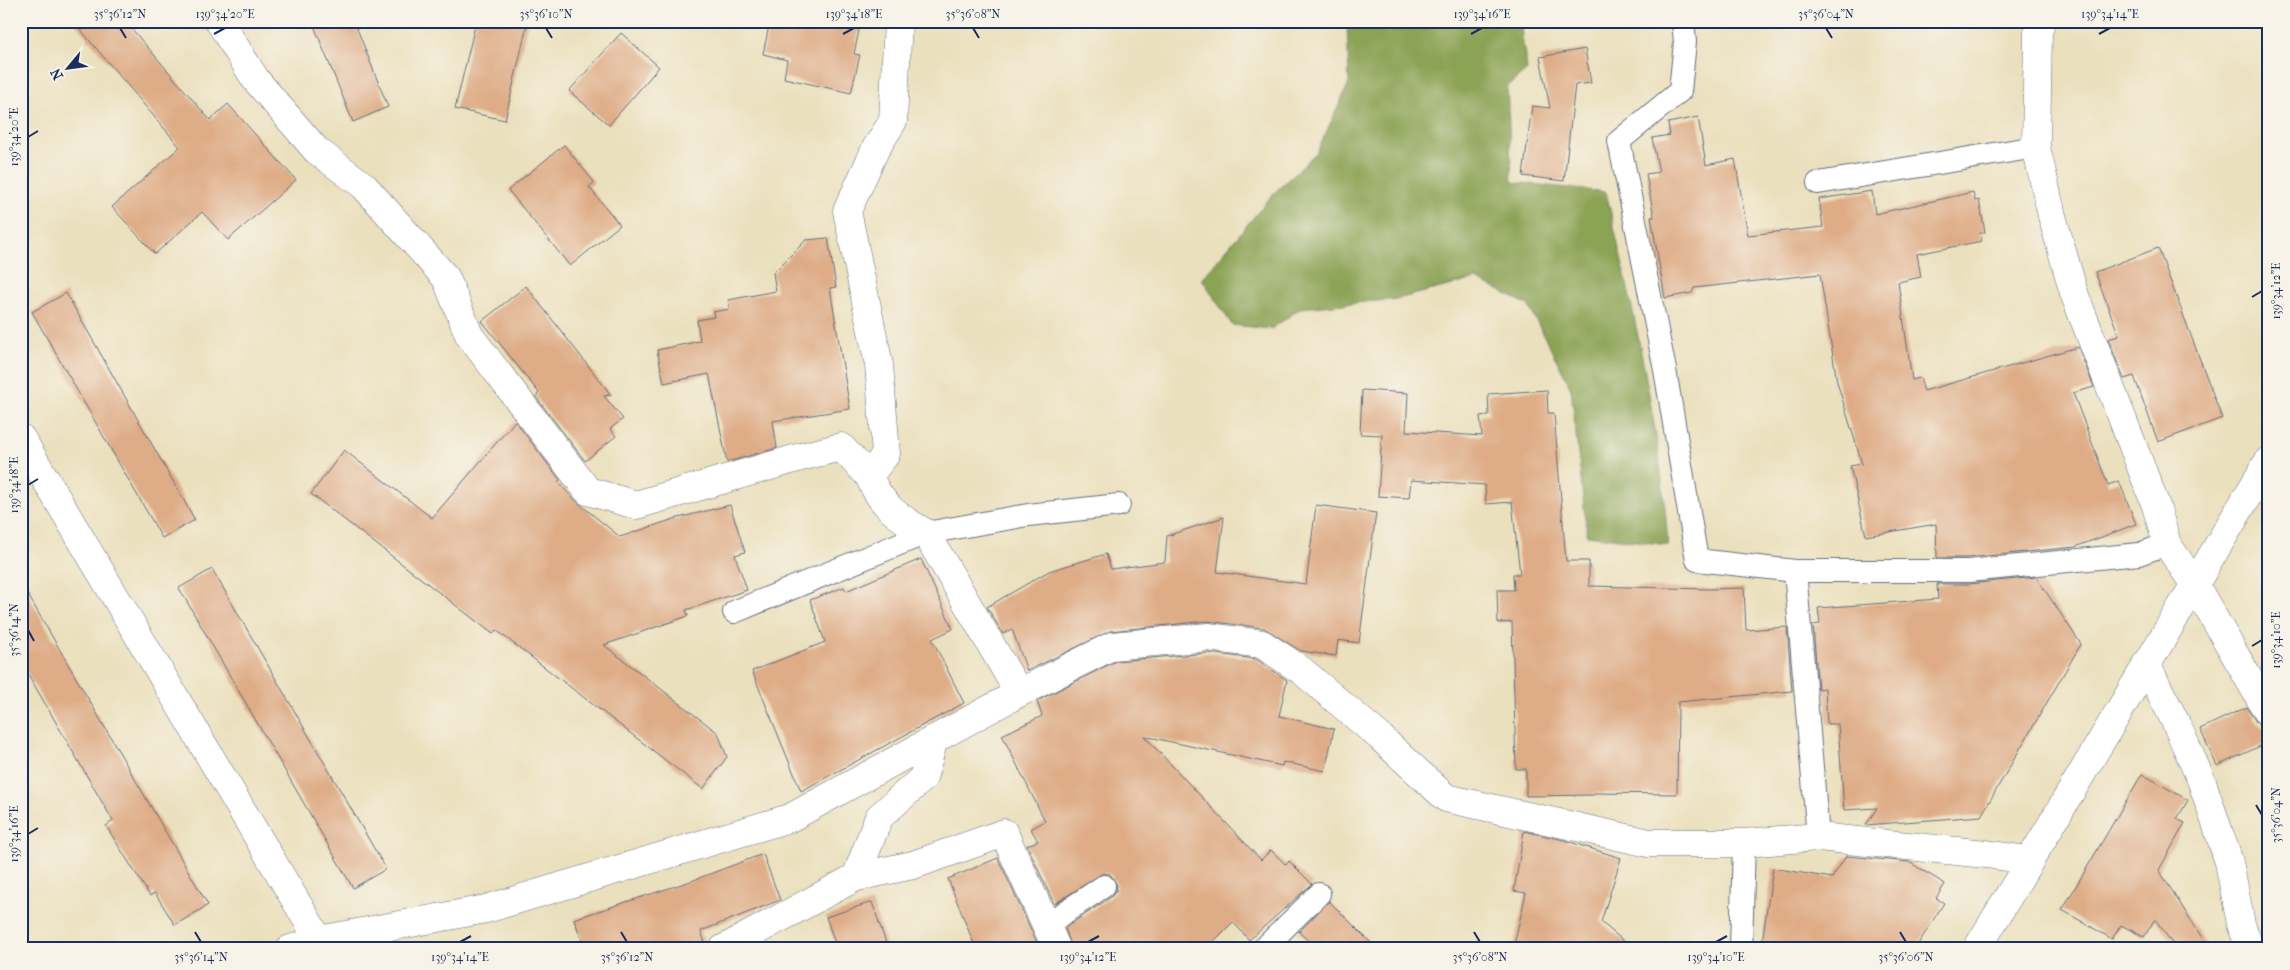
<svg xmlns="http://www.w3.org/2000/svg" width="2290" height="970" font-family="'IM FELL French Canon',serif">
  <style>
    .forest { fill: #8ba354; stroke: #536959 }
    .building { fill: #deac86 }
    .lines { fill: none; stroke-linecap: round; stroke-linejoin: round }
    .lane-casing { stroke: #646d7f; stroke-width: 24 }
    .street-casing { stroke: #646d7f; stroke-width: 29 }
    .secondary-casing { stroke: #646d7f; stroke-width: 29 }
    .lane { stroke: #fff; stroke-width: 22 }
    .street { stroke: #fff; stroke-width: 28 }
    .secondary { stroke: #fff; stroke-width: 28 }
    .ticks { fill: none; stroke: #1b2f5e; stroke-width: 2 }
    .neatline { fill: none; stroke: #1b2f5e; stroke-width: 2 }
    .ticks-label { font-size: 12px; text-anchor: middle; fill: #1b2f5e }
  </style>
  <rect width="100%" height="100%" fill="#f7f3e8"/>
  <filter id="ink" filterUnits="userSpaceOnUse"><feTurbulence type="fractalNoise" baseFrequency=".02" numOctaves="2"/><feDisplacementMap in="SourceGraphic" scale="10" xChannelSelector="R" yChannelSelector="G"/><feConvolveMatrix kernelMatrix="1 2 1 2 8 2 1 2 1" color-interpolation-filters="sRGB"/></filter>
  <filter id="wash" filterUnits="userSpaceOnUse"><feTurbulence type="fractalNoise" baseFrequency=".0096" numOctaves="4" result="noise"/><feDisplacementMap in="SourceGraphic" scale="20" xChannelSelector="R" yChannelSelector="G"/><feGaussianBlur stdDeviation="1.12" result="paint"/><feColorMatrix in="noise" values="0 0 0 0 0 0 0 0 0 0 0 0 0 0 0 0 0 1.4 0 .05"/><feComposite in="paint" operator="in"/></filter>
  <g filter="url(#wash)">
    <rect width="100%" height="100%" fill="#ebe0bd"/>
    <path class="forest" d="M1347 21H1520L1527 70 1507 87 1512 182 1606 192C1633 309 1660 426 1668 545L1587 535 1571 388 1528 305 1476 279 1397 299 1301 308 1271 329 1232 325 1202 279 1273 194 1317 152 1349 83Z"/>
    <g id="blocks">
      <path class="building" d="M73 21H125L210 120 228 104 296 180 228 240 202 212 155 254 112 207 180 147Z
        M312 21H354L388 107 353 122Z
        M476 21H528L505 120 455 109Z
        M770 21H861L854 54 860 55 851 93 784 78 787 60 763 54Z
        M621 33 659 67 609 125 569 91Z
        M1585 49 1591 83 1575 85 1564 181 1523 176 1532 106 1550 108 1540 57Z
        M1698 117 1706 165 1735 159 1748 235 1823 227 1819 199 1872 191 1875 214 1973 192 1975 201 1979 200 1985 232 1980 233 1982 241 1917 254 1921 277 1898 282 1912 380 1920 378 1924 391 2078 347 2094 387 2073 393 2108 485 2119 481 2136 524 2075 547 1967 558H1937L1936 524 1866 536 1850 466 1862 464 1837 382 1820 274 1694 288 1692 293 1665 298 1651 217H1654L1646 174 1659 172 1652 138 1670 135 1668 123Z
        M564 145 594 182 589 187 620 225 570 266 508 190Z
        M828 238 836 287 830 288 850 409 773 421 777 448 727 462 709 374 664 383 657 350 700 341 697 320 714 317 713 312 730 309 728 300 776 291 773 273 806 240Z
        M2158 248 2222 418 2158 442 2134 376 2124 379 2108 339 2119 336 2095 272Z
        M526 286 611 395 604 396 623 419 610 429 616 436 585 461 536 397 539 393 482 321Z
        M66 293 195 520 162 538 32 312Z
        M1362 390 1408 393 1406 431 1482 436 1480 416 1489 415 1488 394 1547 390 1548 413H1554L1566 561H1589V586L1709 589 1744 588 1746 630 1787 627 1792 691 1678 702 1677 794 1594 793V795L1526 796V769H1516L1512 622 1498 623 1497 590H1514L1513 574H1520L1512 502 1486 504 1485 485 1411 480 1409 498 1378 496 1382 435 1360 434Z
        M515 421 560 480 558 482 576 501 620 537 674 519 730 505 745 552 735 555 747 590 686 610 688 616 604 645 718 733 727 757 703 789 496 630 493 634 311 494 344 450 432 518Z
        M1316 505 1376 513 1359 643 1338 640 1336 656 1301 651 1264 628 1207 621 1110 631 1027 671 1012 629 1003 634 987 607 1049 571 1106 554 1111 569 1165 562 1167 536 1224 517 1217 572 1306 584Z
        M921 559 953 629 932 639 964 703 801 791 752 671 825 642 810 600 844 587 846 591Z
        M212 569 386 869 353 888 179 588Z
        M2036 577 2081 644 1981 816 1866 825 1877 808 1844 810 1838 724H1827L1825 688 1818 689 1813 625 1820 624 1818 608 1938 599 1937 584H1969Z
        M21 583 208 905 175 925 155 893 150 896 106 826 113 821 21 662Z
        M1208 653 1256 659 1287 680 1279 716 1334 729 1325 771 1283 762 1282 766 1144 736 1261 860 1271 850 1286 865 1289 861 1312 884 1249 940 1233 922 1206 949H1072L1065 928 1111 897 1116 891 1117 885 1110 874 1103 873 1054 904 1027 845 1038 841 1031 829 1045 821 1002 735 1042 716 1037 701 1116 661Z
        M2247 707 2256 722 2262 728 2269 730V742L2217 766 2200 729Z
        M2142 774 2188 800 2177 819 2185 823 2159 870 2209 949H2176L2155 919 2144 937 2121 925 2112 939 2062 910Z
        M1524 831 1564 840 1621 858 1601 922 1633 949H1513L1526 893 1514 891Z
        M763 854 780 900 701 931 705 943 689 949H585L574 919 691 881Z
        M1846 856 1909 862 1945 884 1936 898 1944 903 1915 949H1761L1773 868 1832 878Z
        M998 858 1040 949H976L948 879Z
        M1329 901 1377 949H1317L1299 932Z
        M872 902 888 949H837L826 917Z"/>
    </g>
  </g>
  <g filter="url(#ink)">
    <use href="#blocks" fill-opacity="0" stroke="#646d7f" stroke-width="1"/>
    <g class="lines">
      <g class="lane-casing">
        <path id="lane" d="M1683 21 1685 42 1680 91 1619 141 1665 370 1697 560 1795 571H1968L2139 554 2167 544
          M1818 183 2036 147
          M1795 571 1818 837
          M734 612 926 533 1028 515 1119 505
          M1046 925 1104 886
          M1263 949 1319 894
          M1741 949 1744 843"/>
      </g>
      <g class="street-casing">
        <path id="street" d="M219 21 256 80 316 150 364 186 446 278 469 335 588 491 636 505 801 457 841 447 869 476
          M898 21 893 121 876 148 847 211 879 365 886 454 869 476C881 506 899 518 926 533L1019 693
          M21 438 319 940
          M2146 664 2176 723 2202 782 2229 862 2241 924 2250 949
          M856 877 879 817 923 778 934 739
          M290 949 319 940 486 909 790 818 1019 693 1112 646 1208 637 1262 644 1301 670 1380 737 1446 798 1649 843H1744L1818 837 1986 854 2028 860
          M723 949 856 877 913 865 1004 833 1057 949"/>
      </g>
      <g class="secondary-casing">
        <path id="secondary" d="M2041 21 2038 33 2036 147 2052 216 2074 293 2156 506 2167 544 2195 585 2269 714
          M1977 949 2269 460"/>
      </g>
      <use href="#lane" class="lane"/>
      <use href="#street" class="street"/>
      <use href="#secondary" class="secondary"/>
    </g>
  </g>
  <path class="ticks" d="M120 28 126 38M546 28 552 38M973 28 979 38M1826 28 1832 38M214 34 225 28M843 34 854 28M1471 34 1482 28M2099 34 2110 28M28 137 38 131M2252 297 2262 291M28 485 38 479M28 630 34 641M2252 646 2262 640M2256 805 2262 815M28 834 38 828M195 932 201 942M621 932 627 942M1474 932 1480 942M1900 932 1906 942M460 942 471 936M1088 942 1099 936M1716 942 1727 936"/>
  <rect width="2290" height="970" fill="none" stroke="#f7f3e8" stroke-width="55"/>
  <g transform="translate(68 68) rotate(241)" stroke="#f7f3e8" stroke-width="4" paint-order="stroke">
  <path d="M0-4L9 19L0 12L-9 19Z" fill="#1b2f5e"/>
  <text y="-8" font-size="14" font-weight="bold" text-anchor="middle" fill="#1b2f5e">N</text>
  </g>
  <rect x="28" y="28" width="2234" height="914" class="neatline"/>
  <g class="ticks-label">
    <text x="120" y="18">35°36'12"N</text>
    <text x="225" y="18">139°34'20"E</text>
    <text x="546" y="18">35°36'10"N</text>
    <text x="854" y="18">139°34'18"E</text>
    <text x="973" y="18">35°36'08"N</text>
    <text x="1482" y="18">139°34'16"E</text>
    <text x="1826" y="18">35°36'04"N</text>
    <text x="2110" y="18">139°34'14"E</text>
    <text transform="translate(14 137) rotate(-90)" y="4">139°34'20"E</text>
    <text transform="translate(2276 291) rotate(-90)" y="4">139°34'12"E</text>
    <text transform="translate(14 485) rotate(-90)" y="4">139°34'18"E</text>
    <text transform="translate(14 630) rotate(-90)" y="4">35°36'14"N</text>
    <text transform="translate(2276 640) rotate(-90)" y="4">139°34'10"E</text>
    <text transform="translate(2276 815) rotate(-90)" y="4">35°36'04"N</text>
    <text transform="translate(14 834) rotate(-90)" y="4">139°34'16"E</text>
    <text x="201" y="961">35°36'14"N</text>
    <text x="460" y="961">139°34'14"E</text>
    <text x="627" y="961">35°36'12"N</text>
    <text x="1088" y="961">139°34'12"E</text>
    <text x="1480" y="961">35°36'08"N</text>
    <text x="1716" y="961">139°34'10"E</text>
    <text x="1906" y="961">35°36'06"N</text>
  </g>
</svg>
